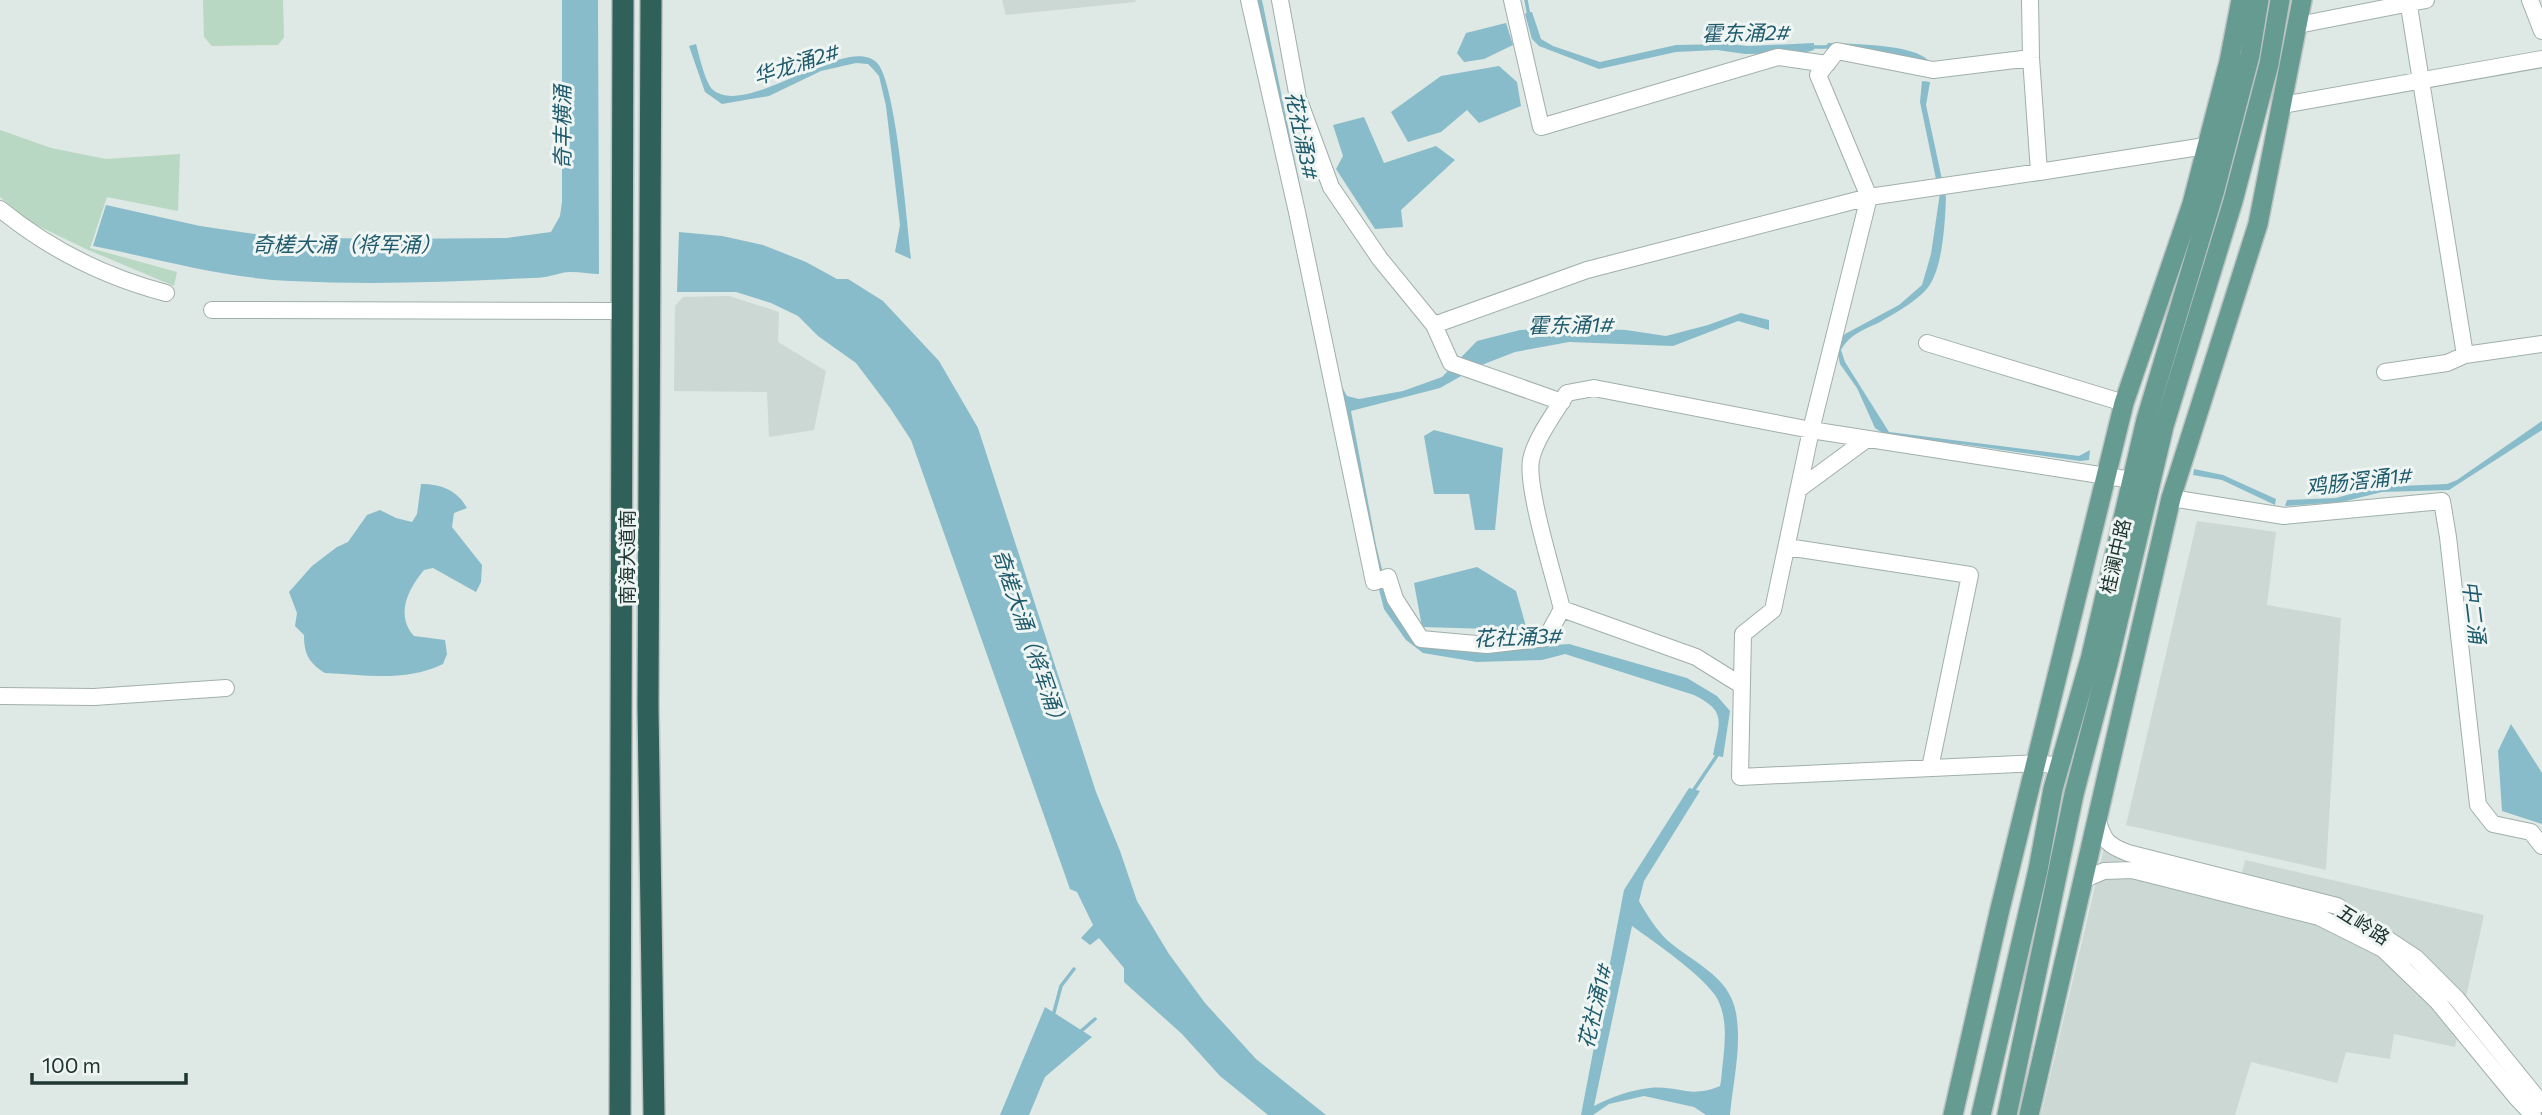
<svg xmlns="http://www.w3.org/2000/svg" width="2542" height="1115" font-family="Commissioner,'Noto Sans SC',sans-serif">
  <style>
    .built { fill: #ccd8d3 }
    .green { fill: #b8d8c3 }
    .water { fill: #89bcca; fill-rule: evenodd }
    .lines { fill: none; stroke-linecap: round; stroke-linejoin: round }
    .stream { stroke: #89bcca; stroke-width: 3.5 }
    .minor-casing { stroke: #a1afab; stroke-width: 18 }
    .major-casing { stroke: #bcc3c2; stroke-width: 22 }
    .highway-casing { stroke: #bcc3c2; stroke-width: 24 }
    .minor { stroke: #fff; stroke-width: 16 }
    .major { stroke: #659b91; stroke-width: 19 }
    .highway { stroke: #2f6059; stroke-width: 21 }
    .labels { text-anchor: middle; dominant-baseline: central; stroke-width: 6; stroke-linejoin: round; paint-order: stroke }
    .street-label { font-size: 19px; fill: #203632; stroke: #eef5f2 }
    .water-label { font-size: 21px; font-style: italic; fill: #205b6d; stroke: #eef5f2 }
  </style>
  <rect width="100%" height="100%" fill="#dee8e4"/>
  <path class="built" d="M1002 0H1135L1136 2 1006 15Z
    M729 296 779 312 778 342 826 371 814 430 769 437 767 392 674 391 675 306 683 297Z
    M2197 521 2276 532 2267 605 2341 618 2326 870 2126 825Z
    M2105 844 2241 877 2245 860 2484 915 2455 1047 2394 1034 2390 1059 2346 1052 2337 1083 2251 1062 2235 1115H2041Z"/>
  <path class="green" d="M203 0H283L284 37 278 45 212 46 204 37Z
    M0 130 51 148 106 159 180 154 178 211 107 197 90 248 177 272 174 286 86 249 30 222 0 197Z"/>
  <path class="water" d="M562 0H598L599 274C588 274 573 270 562 273 551 276 542 278 531 278 451 282 370 285 291 281 223 278 159 259 93 246L106 205 200 226 275 237 385 239 507 238 551 232 560 216 562 202Z
    M1253 0H1262L1341 385 1347 396 1359 399 1403 391 1442 377 1477 341 1520 330 1569 328 1626 330 1666 336 1708 325 1741 313 1769 320V330L1738 321 1673 346 1569 342 1515 352 1479 366 1440 388 1351 411 1376 545 1389 598 1412 632 1477 651 1569 644 1687 678 1717 696 1730 711 1723 757 1713 755C1719 722 1728 712 1694 695L1565 654 1542 660 1477 662 1423 653 1406 640 1384 609 1355 495Z
    M1528 12H1532L1541 39 1553 46 1600 62 1676 45 1729 44 1748 46 1814 43V50L1803 53 1745 54 1717 50 1676 52 1599 69 1539 46 1532 39 1525 14Z
    M1506 23 1513 45 1484 59 1464 62 1457 53 1466 33Z
    M1828 43C1852 44 1914 44 1929 61L1828 49 1826 46Z
    M696 44C699 55 705 81 712 89 746 121 849 30 878 64 896 86 907 223 911 259L895 252 900 225 886 106 879 76 872 68 868 64 856 63 821 71 769 96 722 104 705 92 689 46Z
    M1499 66 1517 82 1521 106 1479 123 1467 110 1441 132 1408 142 1391 112 1441 76Z
    M1922 81 1930 82 1926 105 1943 184H1937L1920 102Z
    M1364 117 1384 163 1436 146 1455 160 1401 210 1403 227 1375 229 1336 169 1343 156 1333 125Z
    M1944 192 1946 197C1945 222 1943 273 1925 291 1912 304 1895 313 1880 322 1864 330 1851 333 1841 350L1845 362 1889 432 2079 456 2090 450 2089 460 2080 461 1968 445 1887 436 1875 428 1857 388 1840 364 1836 344 1845 334 1899 305 1922 285 1931 254 1940 193Z
    M679 232 722 236 763 245 806 262 837 279H848L883 301 939 361 978 428 1096 792 1120 851 1137 901 1169 954 1205 1003 1256 1059 1326 1115H1268L1220 1076 1182 1034 1124 982V968L1099 938 1090 945 1081 938 1093 925 1077 892 1070 889 911 440 890 408 856 363 818 336 798 316 771 303 736 292H677Z
    M2542 421V430L2449 490 2382 492 2342 502 2285 506 2287 500 2336 498 2376 487 2447 484 2457 480Z
    M1434 430 1503 448 1495 530H1475L1469 494H1434L1424 436Z
    M2194 469 2223 475 2276 499 2275 505 2222 480 2193 475Z
    M421 484C441 484 457 490 467 508L454 513 452 527 482 565 481 582 476 592 433 568 424 570C408 589 395 615 414 636L445 640 447 654 443 664C407 682 364 675 325 673 309 663 304 654 304 635L295 626 297 613 289 592 312 566 337 547 348 542 367 515 380 510 396 518 412 522 417 514Z
    M1477 567 1516 591 1527 630 1422 627 1414 583Z
    M2511 724 2542 773V824L2502 811 2498 751Z
    M1689 788 1700 791 1644 881 1639 901C1647 915 1655 928 1667 940 1692 962 1730 976 1736 1013 1742 1047 1733 1081 1730 1115H1706L1694 1107 1644 1096 1609 1104 1593 1115H1581L1624 890ZM1632 926C1653 941 1708 979 1718 1000 1730 1025 1723 1055 1721 1081L1720 1086C1689 1099 1679 1085 1650 1088 1630 1090 1611 1097 1594 1106Z
    M1045 1007 1092 1037 1045 1077 1029 1115H1000Z"/>
  <g class="lines">
    <path class="stream" d="M1526 0 1529 16
      M1813 47H1830
      M1693 791 1718 754
      M1053 1016 1061 986 1074 969
      M1080 1032 1095 1019"/>
    <g class="minor-casing">
      <path id="minor" d="M1249 0 1297 212 1374 582 1388 577 1395 599 1421 639 1487 645 1546 638 1562 609
        M1280 0 1298 98 1331 187 1380 259 1434 325 1451 363 1562 402
        M1512 0 1541 127 1778 57 1827 64
        M2030 0 2031 58 2039 172 2218 144
        M2408 0 2465 355 2542 344
        M2530 0 2542 31
        M2298 25 2426 0
        M2031 58 1933 70 1837 51 1818 75 1869 197 2039 172
        M2282 105 2542 59
        M0 209C49 249 105 277 166 293
        M212 310 621 311
        M1434 325 1587 270 1869 197 1811 430 2132 480
        M1927 343 2124 403
        M2385 372 2447 363 2465 355
        M1799 489 1867 439
        M2171 498 2284 516 2442 501 2448 537 2478 805 2493 824 2531 832 2542 846
        M1787 547 1970 575 1930 768
        M1741 685 1696 657 1562 609C1554 576 1526 488 1531 460 1535 439 1556 411 1567 393L1594 388 1811 430 1773 610 1743 634 1740 777 2037 763 2060 766
        M0 696 94 697 226 688
        M2097 819C2104 841 2107 845 2128 853L2337 906 2416 958 2457 999 2542 1104
        M2083 880 2104 871 2132 870 2319 917 2383 949 2437 1001 2516 1097 2533 1115"/>
    </g>
    <g class="major-casing">
      <path id="major" d="M1953 1115 2000 909 2124 403 2192 204 2229 62 2241 0
        M1981 1115 2038 870 2053 789 2091 656 2146 420 2214 193 2250 55 2259 0
        M2007 1115 2074 794 2109 660 2164 426 2233 201 2269 64 2280 0
        M2029 1115 2171 498 2258 224 2302 0"/>
    </g>
    <g class="highway-casing">
      <path id="highway" d="M651 0 648 707 654 1115
        M620 1115 623 0"/>
    </g>
    <use href="#minor" class="minor"/>
    <use href="#major" class="major"/>
    <use href="#highway" class="highway"/>
  </g>
  <g class="labels">
    <g class="street-label">
      <text transform="translate(2115 556) rotate(-77)">桂澜中路</text>
      <text transform="translate(626 557) rotate(-90)">南海大道南</text>
      <text transform="translate(2364 924) rotate(32)">五岭路</text>
    </g>
    <g class="water-label">
      <text transform="translate(1746 32) rotate(-1)">霍东涌2#</text>
      <text transform="translate(796 63) rotate(-18)">华龙涌2#</text>
      <text transform="translate(561 127) rotate(-90)">奇丰横涌</text>
      <text transform="translate(1303 135) rotate(78)">花社涌3#</text>
      <text x="347" y="243">奇槎大涌（将军涌）</text>
      <text transform="translate(1571 324) rotate(-1)">霍东涌1#</text>
      <text transform="translate(2359 480) rotate(-7)">鸡肠滘涌1#</text>
      <text transform="translate(2475 612) rotate(83)">中二涌</text>
      <text transform="translate(1518 636) rotate(-2)">花社涌3#</text>
      <text transform="translate(1031 639) rotate(71)">奇槎大涌（将军涌）</text>
      <text transform="translate(1594 1006) rotate(-77)">花社涌1#</text>
    </g>
  </g>
  <path d="M32 1073v10h154v-10" fill="none" stroke="#203632" stroke-width="3.5"/>
  <text x="42" y="1073" font-size="21" fill="#203632" stroke="#eef5f2" stroke-width="5" paint-order="stroke">100 m</text>
</svg>
